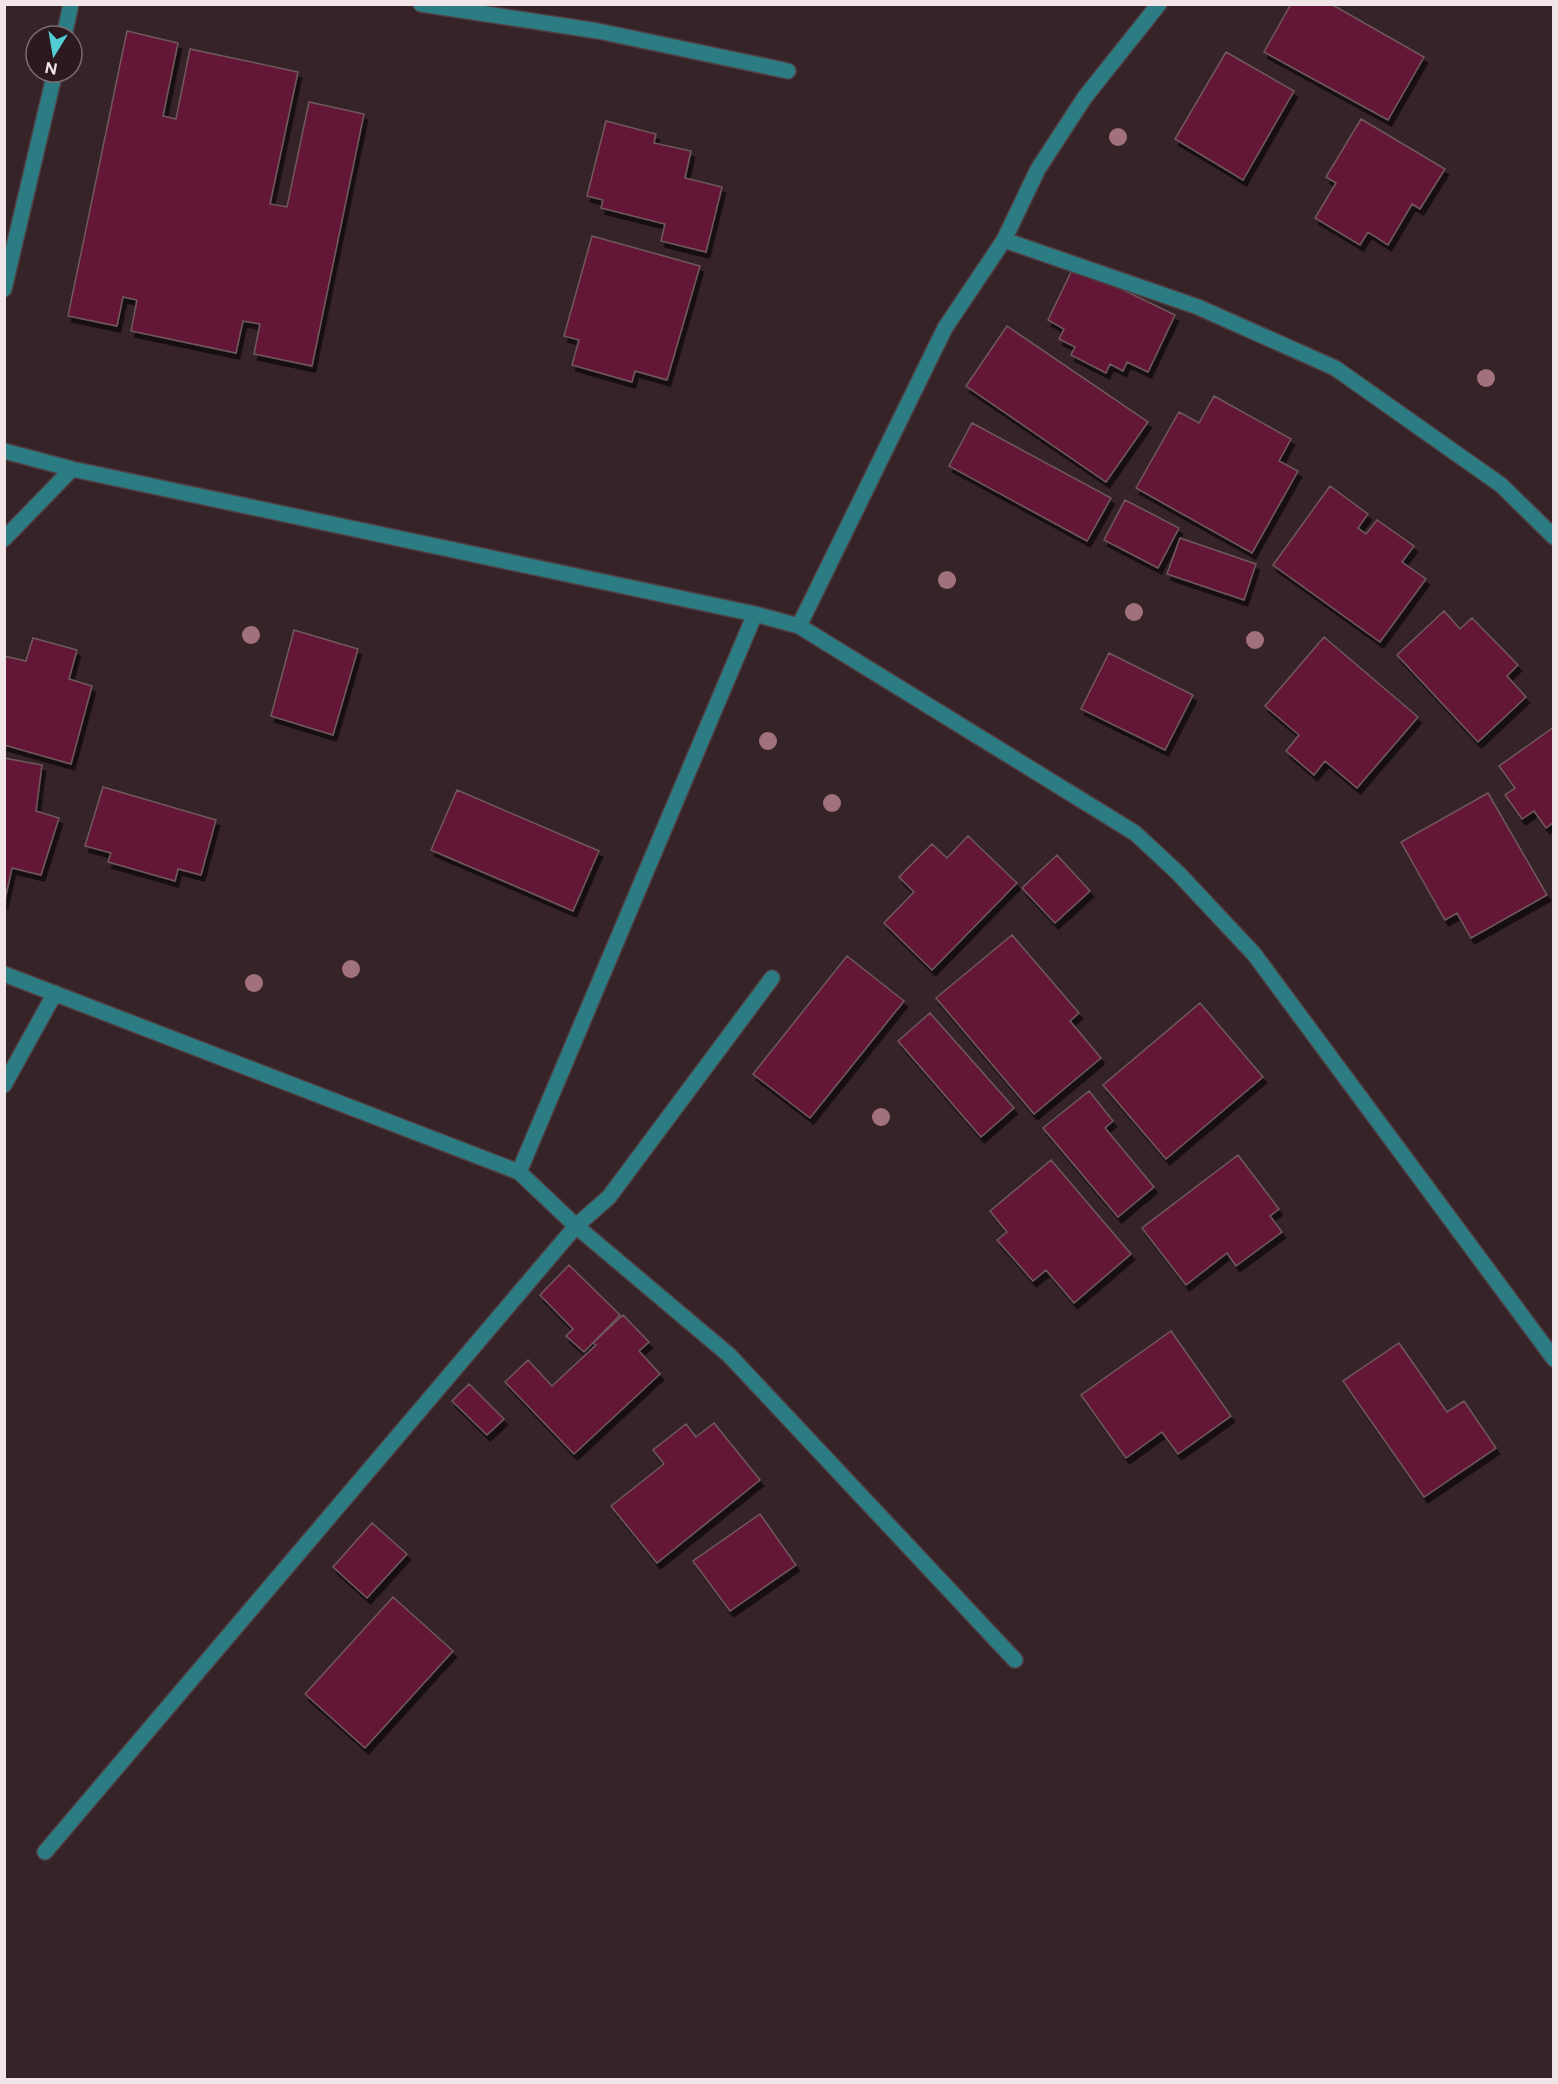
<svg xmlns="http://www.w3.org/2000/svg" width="1558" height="2084" font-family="Figtree,sans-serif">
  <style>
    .building { fill: #641835; stroke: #6f585e; stroke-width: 1.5; filter: url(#shadow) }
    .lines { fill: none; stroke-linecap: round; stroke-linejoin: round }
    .minor-casing { stroke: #503e43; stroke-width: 18 }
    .minor { stroke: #2c7d83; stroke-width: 15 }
    .tree { fill: #a1727e }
  </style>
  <defs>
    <filter id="shadow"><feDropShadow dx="3.5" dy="6" stdDeviation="0" flood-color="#0009"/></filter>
  </defs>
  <rect width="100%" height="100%" fill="#362328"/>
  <path class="building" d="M1291 4H1331L1424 57 1388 120 1264 52Z
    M127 31 178 43 163 116 176 119 190 49 298 72 270 204 287 207 309 102 364 114 312 366 254 354 260 324 243 321 236 353 131 331 137 300 123 297 117 326 68 316Z
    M1226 52 1294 91 1243 180 1175 139Z
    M1361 119 1445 169 1420 209 1412 204 1388 245 1368 232 1360 245 1315 218 1336 183 1326 177Z
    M606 121 656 134 654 143 691 151 685 178 722 187 706 252 661 241 665 224 601 208 603 200 587 196Z
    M592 236 700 266 667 380 635 371 632 382 572 365 579 340 564 336Z
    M1074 266 1175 315 1148 372 1127 362 1123 371 1110 364 1106 373 1071 355 1075 347 1059 339 1064 329 1048 320Z
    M1007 326 1148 422 1106 482 966 386Z
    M1214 396 1291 439 1279 461 1298 471 1252 553 1136 488 1179 412 1199 423Z
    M972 423 1111 498 1087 541 949 466Z
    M1330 486 1368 514 1358 528 1366 534 1377 520 1414 546 1402 562 1426 579 1380 642 1273 565Z
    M1125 500 1179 528 1158 568 1104 540Z
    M1180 538 1256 564 1244 600 1167 574Z
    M1444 611 1460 629 1472 618 1518 665 1507 676 1526 697 1478 742 1397 655Z
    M294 630 358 649 333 735 271 716Z
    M1324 637 1418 717 1357 788 1325 761 1314 775 1286 751 1299 735 1265 706Z
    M33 638 77 650 69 679 92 686 71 764 4 745V656L26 661Z
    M1109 653 1193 695 1165 750 1081 709Z
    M1554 727V822L1546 828 1534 811 1522 819 1505 795 1515 788 1499 766Z
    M4 758 42 765 36 811 59 818 41 875 12 868 4 904Z
    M103 787 216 820 201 875 178 869 175 881 108 862 111 853 85 846Z
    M457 790 599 851 573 911 431 850Z
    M1488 793 1547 895 1471 938 1457 913 1445 920 1401 842Z
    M968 836 1017 883 932 970 884 923 914 892 899 877 932 844 947 858Z
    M1057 855 1090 891 1055 923 1022 888Z
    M1012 935 1079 1013 1070 1021 1101 1058 1034 1114 936 998Z
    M847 956 904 1001 810 1118 753 1074Z
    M1200 1003 1263 1077 1166 1159 1103 1085Z
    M930 1013 1014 1108 981 1137 898 1041Z
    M1089 1091 1113 1121 1105 1128 1154 1187 1118 1217 1043 1128Z
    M1238 1155 1279 1209 1270 1216 1282 1232 1236 1266 1227 1253 1186 1285 1142 1228Z
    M1051 1160 1131 1254 1074 1303 1046 1270 1033 1281 997 1240 1007 1232 990 1211Z
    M569 1265 620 1315 584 1352 566 1336 573 1329 540 1295Z
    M623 1315 649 1342 639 1351 660 1374 574 1454 505 1382 528 1360 552 1386 596 1345 593 1343Z
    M1171 1331 1231 1416 1178 1454 1162 1432 1126 1458 1081 1395Z
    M1399 1343 1447 1412 1464 1401 1496 1448 1424 1497 1343 1381Z
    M469 1384 504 1419 487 1435 452 1401Z
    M714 1423 760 1480 657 1563 611 1506 664 1464 653 1450 686 1424 696 1437Z
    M760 1514 796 1565 730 1611 693 1561Z
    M372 1523 407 1554 367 1598 333 1567Z
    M393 1597 453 1651 365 1748 305 1694Z"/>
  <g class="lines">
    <g class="minor-casing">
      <path id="minor" d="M421 4 598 31 788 71
        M64 36 71 4
        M1004 240 1198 307 1335 368 1501 485 1554 537
        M4 289 55 72
        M4 451 72 469 755 614 799 626 1135 833 1178 873 1254 954 1554 1359
        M4 539 72 469
        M799 626 945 328 1004 240 1038 169 1085 97 1159 4
        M4 974 519 1172 576 1226 729 1355 1015 1660
        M4 1085 55 993
        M519 1172 755 614
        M45 1852 576 1226 609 1197 772 978"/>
    </g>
    <use href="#minor" class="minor"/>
  </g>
  <g class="tree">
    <circle cx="1118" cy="137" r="9"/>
    <circle cx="1486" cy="378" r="9"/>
    <circle cx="947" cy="580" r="9"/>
    <circle cx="1134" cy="612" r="9"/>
    <circle cx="251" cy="635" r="9"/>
    <circle cx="1255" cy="640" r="9"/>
    <circle cx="768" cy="741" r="9"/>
    <circle cx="832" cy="803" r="9"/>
    <circle cx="351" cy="969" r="9"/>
    <circle cx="254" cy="983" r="9"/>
    <circle cx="881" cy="1117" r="9"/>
  </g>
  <rect width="1558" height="2084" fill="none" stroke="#f2e5e8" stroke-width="12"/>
  <g transform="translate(54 54) rotate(191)"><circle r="28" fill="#2c191f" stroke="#7b6b6f" stroke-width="1.5"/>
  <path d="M0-4.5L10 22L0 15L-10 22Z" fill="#52ccd5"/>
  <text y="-9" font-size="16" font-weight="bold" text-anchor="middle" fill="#f2e5e8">N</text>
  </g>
</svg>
